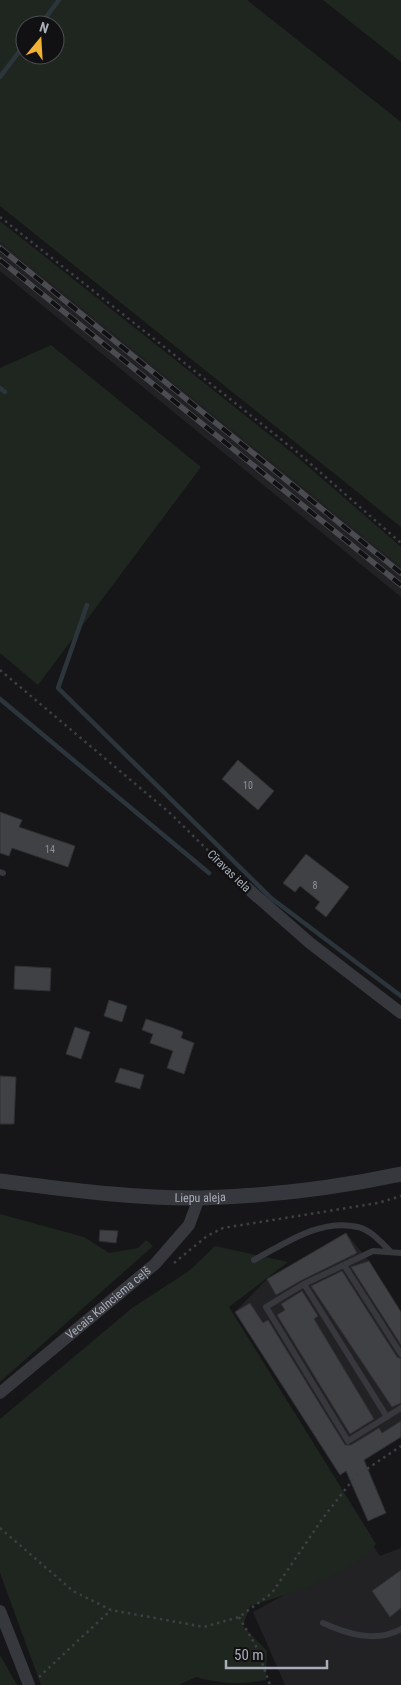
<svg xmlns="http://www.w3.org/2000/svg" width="401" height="1685" font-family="'Roboto Condensed',sans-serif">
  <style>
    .built { fill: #222225 }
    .green { fill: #1e261f; fill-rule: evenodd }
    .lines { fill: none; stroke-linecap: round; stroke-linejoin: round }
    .stream { stroke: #2c353c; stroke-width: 4.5 }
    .building { fill: #404145; stroke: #303034 }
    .path { stroke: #3d3f44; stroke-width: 2.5; stroke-dasharray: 2.5 4; stroke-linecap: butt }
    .service { stroke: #37383d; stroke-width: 6 }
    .minor { stroke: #37383d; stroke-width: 12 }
    .tertiary { stroke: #37383d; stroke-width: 15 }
    .rail-casing { stroke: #4a4c52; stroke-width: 5.5 }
    .rail { stroke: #111113; stroke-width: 4; stroke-dasharray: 11; stroke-linecap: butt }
    .labels { text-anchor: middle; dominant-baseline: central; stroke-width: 4.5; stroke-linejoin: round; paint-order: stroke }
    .number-label { font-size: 10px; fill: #8e929b }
    .street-label { font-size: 12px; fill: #a8adb8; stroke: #111113 }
  </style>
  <rect width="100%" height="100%" fill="#161618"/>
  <path class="built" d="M0 242 401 567V597L0 271Z
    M346 1233 369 1261 401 1312V1437L340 1475 235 1312 267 1279Z
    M373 1546 380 1556 401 1548V1685H285L253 1612Z"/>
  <path class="green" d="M0 0H247L401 122V527L0 206ZM25 25H55V55H25Z
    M323 0H401V62Z
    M0 221 295 455 401 547V567L0 242Z
    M51 345 201 467 38 685 0 653V368Z
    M0 1214 84 1237 109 1253 138 1248 146 1240 153 1246 0 1382Z
    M215 1246 288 1262 229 1307 376 1544C354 1574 286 1595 250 1606L243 1626 267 1651 266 1680C237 1685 224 1684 196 1677L179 1685H41L0 1573V1419L132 1308 189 1271Z
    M0 1655 17 1685H0Z"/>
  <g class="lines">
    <path class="stream" d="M40 25 59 0
      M0 77 25 44
      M0 388 5 392
      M87 605 58 688 271 898 401 996
      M0 699 209 873"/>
  </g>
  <path class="building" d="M238 760 274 791 258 810 222 779Z
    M0 812 22 820 19 827 75 846 68 867 12 848 9 856 0 853Z
    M306 854 349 887 326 917 315 908 320 902 300 886 295 892 283 883Z
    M15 966 51 968 50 991 14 989Z
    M109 1000 127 1006 122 1022 104 1016Z
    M146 1019 173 1028 183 1032 181 1038 194 1043 184 1074 167 1068 173 1051 150 1043 153 1034 142 1030Z
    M75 1027 90 1032 81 1059 66 1054Z
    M120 1068 144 1075 140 1089 115 1082Z
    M0 1076 16 1077 14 1124H0Z
    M100 1230 118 1231 116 1243 99 1241Z
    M346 1233 357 1253 302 1280 276 1295 267 1279Z
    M369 1261 401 1312V1345L351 1267Z
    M342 1271 397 1357 401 1359V1403L392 1407 311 1286Z
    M302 1291 318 1316 314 1319 374 1419 350 1434 277 1315 285 1310 281 1304Z
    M250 1303 263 1323 268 1320 345 1445H351L379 1428 382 1433 401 1421V1437L364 1460 386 1513 368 1521 346 1471 340 1475 235 1312Z
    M401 1570V1608L390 1617 372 1591Z"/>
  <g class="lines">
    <path class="path" d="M0 217 297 452 401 543
      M0 670 171 814 237 879
      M174 1263 207 1236 223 1228 378 1203 401 1196
      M0 1528 73 1591 111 1610 204 1627 239 1617 272 1593 323 1518 355 1477 401 1446
      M239 1617 256 1646 270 1685
      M39 1677 111 1610"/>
    <path class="service" d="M0 872 3 873
      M401 1253 373 1251 304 1284 266 1307 348 1441 401 1408
      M254 1260C286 1243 320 1218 358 1227 371 1230 382 1243 391 1252
      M344 1265 401 1354
      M304 1284 387 1417
      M323 1623C347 1634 376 1643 401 1629"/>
    <g class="minor">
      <path d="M245 886 310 943 401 1013"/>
      <path id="s1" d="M0 1393 155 1264 189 1225 199 1198"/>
      <path d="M0 1611 29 1685"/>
    </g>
    <path class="tertiary" id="s2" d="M0 1181C65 1189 135 1199 201 1198 268 1196 335 1188 401 1174"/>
    <g class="rail-casing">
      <path id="rail" d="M0 248 401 573
        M0 260 401 585"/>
    </g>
    <use href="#rail" class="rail"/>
  </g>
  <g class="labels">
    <g class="number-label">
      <text x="248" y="785">10</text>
      <text x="50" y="849">14</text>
      <text x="315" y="885">8</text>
    </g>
    <g class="street-label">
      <text transform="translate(229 871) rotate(44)">Cīravas iela</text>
      <text stroke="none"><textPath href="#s2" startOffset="201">Liepu aleja</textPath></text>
      <text stroke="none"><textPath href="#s1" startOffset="141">Vecais Kalnciema ceļš</textPath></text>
    </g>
  </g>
  <g transform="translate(40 40) rotate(18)"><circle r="24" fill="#111113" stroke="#4d4f55"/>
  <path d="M0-4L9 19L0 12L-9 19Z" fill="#f2b134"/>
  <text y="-8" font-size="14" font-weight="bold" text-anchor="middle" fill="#a8adb8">N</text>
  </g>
  <path d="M226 1660v8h101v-8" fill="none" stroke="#a8adb8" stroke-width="2.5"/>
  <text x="234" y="1660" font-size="15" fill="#a8adb8" stroke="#111113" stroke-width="4" paint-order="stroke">50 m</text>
</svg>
